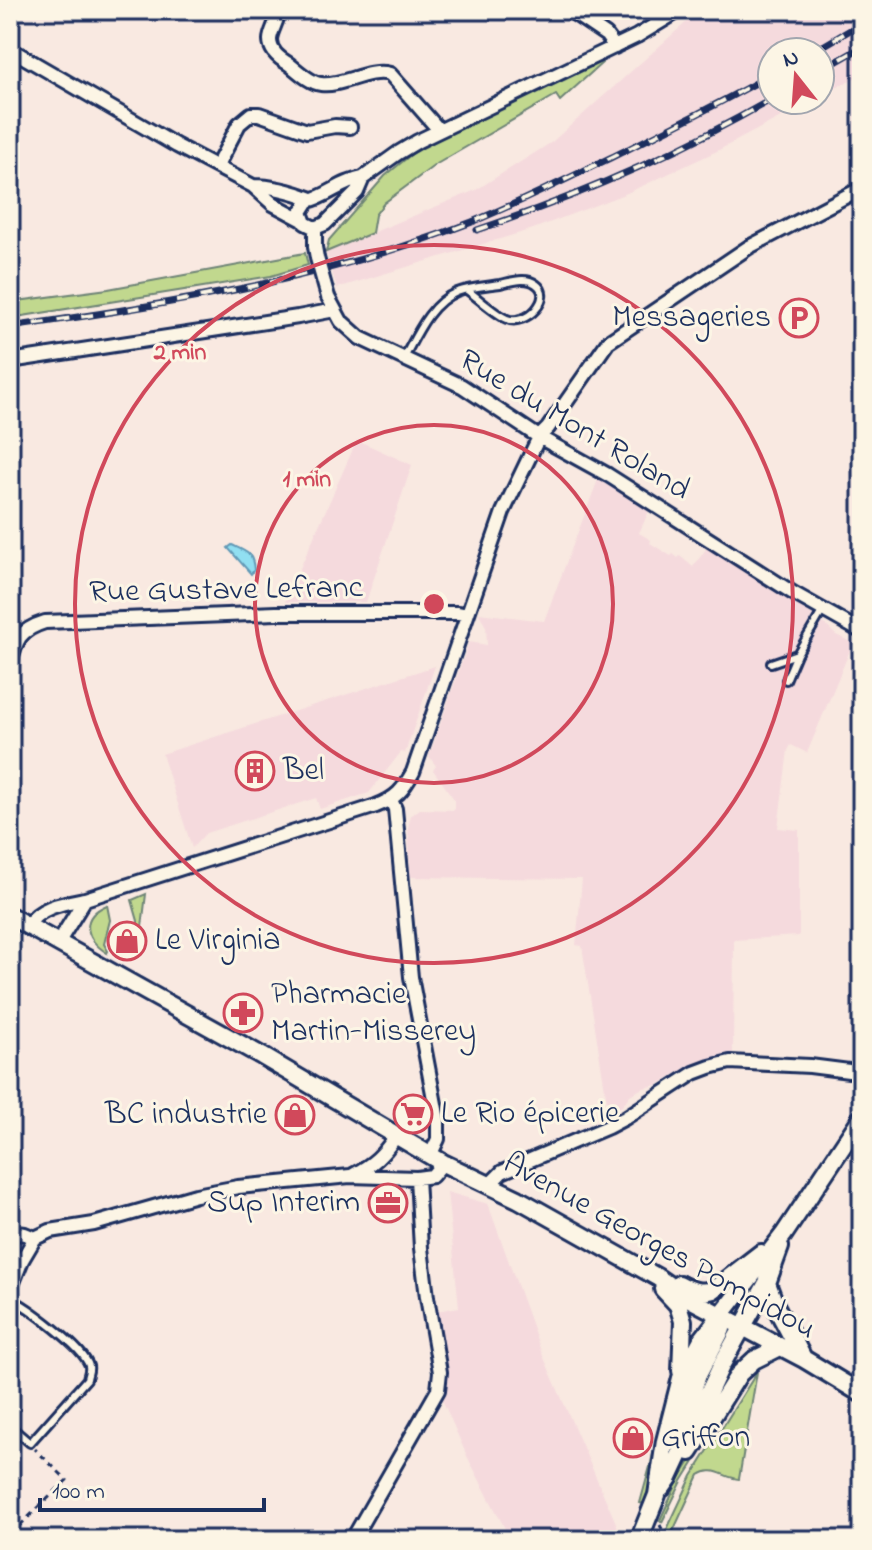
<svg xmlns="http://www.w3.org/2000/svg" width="872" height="1550" font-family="'Indie Flower',sans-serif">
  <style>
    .built { fill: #f5dadd }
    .green { fill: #c1d88e; stroke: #6e8476; stroke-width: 2 }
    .water { fill: #91dff1; stroke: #6299b6; stroke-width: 2 }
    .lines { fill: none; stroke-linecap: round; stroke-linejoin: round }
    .service-casing { stroke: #1b2f5e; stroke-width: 12 }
    .minor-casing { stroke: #1b2f5e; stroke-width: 18 }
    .secondary-casing { stroke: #1b2f5e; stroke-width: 22 }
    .path { stroke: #1b2f5e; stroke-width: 3; stroke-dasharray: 6 6; stroke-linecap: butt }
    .service { stroke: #fcf5e5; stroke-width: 6 }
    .minor { stroke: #fcf5e5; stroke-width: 12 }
    .secondary { stroke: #fcf5e5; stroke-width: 16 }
    .rail-casing { stroke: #1b2f5e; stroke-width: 7 }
    .rail { stroke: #fcf5e5; stroke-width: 4; stroke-dasharray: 12; stroke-linecap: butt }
    .minor-bridge-casing { stroke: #1b2f5e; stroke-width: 18; stroke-linecap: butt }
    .minor-bridge { stroke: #fcf5e5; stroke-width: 12 }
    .ring { fill: none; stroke: #d1495b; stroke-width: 4 }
    .labels { text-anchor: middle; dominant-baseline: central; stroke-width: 6; stroke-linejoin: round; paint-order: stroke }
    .poi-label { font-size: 32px; fill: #1b2f5e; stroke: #fcf5e5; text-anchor: start }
    .street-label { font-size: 32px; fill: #1b2f5e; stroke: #fcf5e5 }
    .centre { fill: #d1495b; stroke: #fcf5e5; stroke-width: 4 }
    .ring-label { font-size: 24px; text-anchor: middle; font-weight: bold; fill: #d1495b; stroke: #fcf5e5; stroke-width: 6; stroke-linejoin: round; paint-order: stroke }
  </style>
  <rect width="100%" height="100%" fill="#f9e9e1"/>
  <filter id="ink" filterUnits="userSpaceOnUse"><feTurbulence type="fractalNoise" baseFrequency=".0125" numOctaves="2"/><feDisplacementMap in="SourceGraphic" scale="16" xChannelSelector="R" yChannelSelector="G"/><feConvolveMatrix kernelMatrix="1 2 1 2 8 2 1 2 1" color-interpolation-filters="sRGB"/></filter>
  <g filter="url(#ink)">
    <path class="built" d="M700 10H862V74L820 96V52H772V100H813L715 152 627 193 533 229 337 288 326 252 476 190 552 142Z
      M357 440 412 465 366 602H285Z
      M599 477 650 509 639 533 651 540 650 543 671 556 673 554 678 558 680 556 693 567 708 546 814 614 836 635 853 643 807 753 791 745 788 750 778 828 799 830V936L734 940 733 1053 713 1057 689 1066 657 1085 643 1088 630 1095 622 1106 609 1114 582 946 576 945 582 879 410 877 408 828 411 815 420 809 454 810V799L433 770 436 766 429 756 469 642 487 645 486 627 479 613 544 621Z
      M435 666 405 753 401 752 369 793 320 809 316 798 206 833 192 848 162 754Z
      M447 1192 488 1204 541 1351 619 1530 615 1540H511L467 1456 441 1397 444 1392 447 1375 437 1311 459 1307Z"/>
    <path class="green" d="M601 60 602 63 560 101 556 95 435 165 384 203 375 215 372 233 326 252 329 240 385 176 413 153 439 139Z
      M305 253 308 265 271 276 10 318V302L108 289Z
      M146 894 142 927 138 926V921L132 900Z
      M107 905 110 920 104 944 108 951 107 953C85 939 79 917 107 905Z
      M757 1372 739 1479C724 1478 714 1465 699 1475L669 1540H662L692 1476Z
      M737 1386 740 1388 682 1481 662 1522 660 1520 679 1479Z
      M662 1411H666L656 1464 644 1504 640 1503 651 1463Z"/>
    <path class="water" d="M232 545C247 552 253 553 254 570L251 574 228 548Z"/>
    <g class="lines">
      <g class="service-casing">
        <path id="service" d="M404 358C417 334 430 303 457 292 470 287 487 286 500 284 511 282 526 276 536 284 555 297 526 327 507 319 496 315 477 297 467 290
          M771 663 797 654
          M786 680 797 654 823 610
          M10 1298C27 1306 84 1348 89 1366 90 1371 88 1373 87 1379L30 1443 10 1426"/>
      </g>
      <g class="minor-casing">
        <path id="minor" d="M279 10C278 21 270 32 270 40 270 52 280 59 289 64 298 71 310 83 321 84 342 87 367 68 390 74L439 130
          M569 10 606 35 615 47
          M10 49 177 146 253 186 273 204 303 220
          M217 166 239 124 251 114H259L307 131 335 126 350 127
          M363 178C340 182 329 196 308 201L301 212 305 223 315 228 325 224 357 192 363 178 398 153 418 141 637 36 680 10
          M253 186C273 186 294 192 312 199
          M315 228V247L317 258
          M328 297 341 321 360 338 462 386 539 437 608 475 793 593 862 632
          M10 361 298 317 335 310
          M10 665C16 640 19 630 45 622L276 613H458L467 615
          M391 800 395 809 411 977 438 1120V1139L430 1156
          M85 899 376 806C397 798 403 790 413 772L503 512 539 437 548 428 608 342 749 247 862 188
          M27 926C40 906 64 903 85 899L58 943
          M353 1175C374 1164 383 1155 396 1136
          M489 1185 502 1172 608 1127 625 1118 694 1073 710 1067 730 1062 810 1066 849 1071
          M10 1232 25 1234 35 1238 50 1231 94 1224 196 1195 238 1187 350 1176 417 1178 432 1176 443 1163
          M10 1290 22 1260 35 1238
          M352 1540 438 1390 440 1372 427 1297 421 1248 417 1178"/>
      </g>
      <g class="secondary-casing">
        <path id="secondary" d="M10 916 262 1056 443 1163 518 1199 657 1277 686 1297 804 1359 862 1394
          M767 1283 776 1307 803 1358
          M679 1284C690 1290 700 1294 713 1290L761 1253
          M663 1289 678 1305 683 1321 681 1371
          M678 1433 698 1375 722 1329 721 1321
          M690 1452 739 1374 754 1360 780 1347
          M662 1488 669 1478 722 1364 767 1283 780 1247
          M639 1540 657 1495 665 1441 681 1378 701 1341 784 1234 862 1117"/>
      </g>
      <path class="path" d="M11 1534 67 1480 35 1449
        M659 1540 663 1531 660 1525"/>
      <use href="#service" class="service"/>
      <use href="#minor" class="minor"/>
      <use href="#secondary" class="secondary"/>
      <g class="rail-casing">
        <path id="rail" d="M813 52 862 23
          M820 71 862 47
          M477 230C580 196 678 153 772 99
          M10 327C166 305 324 280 472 222 519 203 564 180 610 158 664 131 719 104 772 74"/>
      </g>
      <use href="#rail" class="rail"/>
      <g class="minor-bridge-casing">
        <path id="minor-bridge" d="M317 258 328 297"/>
      </g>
      <use href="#minor-bridge" class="minor-bridge"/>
    </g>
  </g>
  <g class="ring">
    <circle cx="434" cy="604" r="179"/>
    <circle cx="434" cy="604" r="359"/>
  </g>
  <defs>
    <g id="parking-ring" transform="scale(2)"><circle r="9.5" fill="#fcf5e5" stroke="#d1495b" stroke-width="1.5"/><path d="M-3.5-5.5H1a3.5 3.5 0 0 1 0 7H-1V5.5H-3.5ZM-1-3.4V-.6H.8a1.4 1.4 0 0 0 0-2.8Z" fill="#d1495b"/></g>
    <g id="building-ring" transform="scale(2)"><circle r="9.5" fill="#fcf5e5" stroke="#d1495b" stroke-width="1.5"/><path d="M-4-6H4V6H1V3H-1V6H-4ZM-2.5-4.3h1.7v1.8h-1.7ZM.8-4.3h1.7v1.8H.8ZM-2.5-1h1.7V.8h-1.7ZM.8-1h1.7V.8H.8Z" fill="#d1495b"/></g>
    <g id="shop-ring" transform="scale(2)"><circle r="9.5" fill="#fcf5e5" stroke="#d1495b" stroke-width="1.5"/><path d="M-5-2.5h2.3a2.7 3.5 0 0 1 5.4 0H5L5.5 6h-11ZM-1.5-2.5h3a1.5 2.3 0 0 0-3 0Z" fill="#d1495b"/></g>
    <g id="pharmacy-ring" transform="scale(2)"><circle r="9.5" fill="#fcf5e5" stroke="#d1495b" stroke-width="1.5"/><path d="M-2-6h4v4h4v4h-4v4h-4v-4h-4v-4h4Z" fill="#d1495b"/></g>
    <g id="supermarket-ring" transform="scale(2)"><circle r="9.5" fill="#fcf5e5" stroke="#d1495b" stroke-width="1.5"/><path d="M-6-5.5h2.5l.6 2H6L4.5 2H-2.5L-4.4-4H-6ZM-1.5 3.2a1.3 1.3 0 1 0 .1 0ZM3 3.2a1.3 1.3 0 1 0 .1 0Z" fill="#d1495b"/></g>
    <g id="office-ring" transform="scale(2)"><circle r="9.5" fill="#fcf5e5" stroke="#d1495b" stroke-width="1.5"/><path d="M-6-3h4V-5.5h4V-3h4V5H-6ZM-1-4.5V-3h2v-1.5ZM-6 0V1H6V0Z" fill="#d1495b"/></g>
  </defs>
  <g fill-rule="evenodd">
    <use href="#parking-ring" x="799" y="318"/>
    <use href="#building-ring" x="255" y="771"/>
    <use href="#shop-ring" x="127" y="941"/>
    <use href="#pharmacy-ring" x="243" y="1013"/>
    <use href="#supermarket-ring" x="413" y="1114"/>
    <use href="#shop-ring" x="295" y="1115"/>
    <use href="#office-ring" x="388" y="1203"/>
    <use href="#shop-ring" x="633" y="1438"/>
  </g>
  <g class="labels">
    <g class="poi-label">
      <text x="771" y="318" text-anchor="end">Messageries</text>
      <text x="283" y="771">Bel</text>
      <text x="155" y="941">Le Virginia</text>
      <text x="271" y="995">Pharmacie<tspan x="271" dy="37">Martin-Misserey</tspan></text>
      <text x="441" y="1114">Le Rio épicerie</text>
      <text x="267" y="1115" text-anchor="end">BC industrie</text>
      <text x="360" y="1203" text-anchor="end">Sup Interim</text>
      <text x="661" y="1438">Griffon</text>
    </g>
    <g class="street-label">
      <text transform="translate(574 426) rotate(31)">Rue du Mont Roland</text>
      <text transform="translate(226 591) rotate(-1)">Rue Gustave Lefranc</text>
      <text transform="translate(659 1247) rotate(29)">Avenue Georges Pompidou</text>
    </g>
  </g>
  <circle cx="434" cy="604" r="12" class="centre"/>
  <g class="ring-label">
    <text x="180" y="359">2 min</text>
    <text x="307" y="486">1 min</text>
  </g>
  <rect width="872" height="1550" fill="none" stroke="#fcf5e5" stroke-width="40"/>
  <rect x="20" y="20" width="832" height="1510" fill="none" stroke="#1b2f5e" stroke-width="3" filter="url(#ink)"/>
  <g transform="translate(796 76) rotate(343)"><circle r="38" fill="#fcf5e5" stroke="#a2a6af" stroke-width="2"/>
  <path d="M0-6L14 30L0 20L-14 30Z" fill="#d1495b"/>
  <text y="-12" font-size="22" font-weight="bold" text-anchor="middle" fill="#1b2f5e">N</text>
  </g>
  <path d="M40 1498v12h224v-12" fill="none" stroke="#1b2f5e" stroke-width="4"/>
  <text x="52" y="1498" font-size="24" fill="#1b2f5e" stroke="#fcf5e5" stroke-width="6" paint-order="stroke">100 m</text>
</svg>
